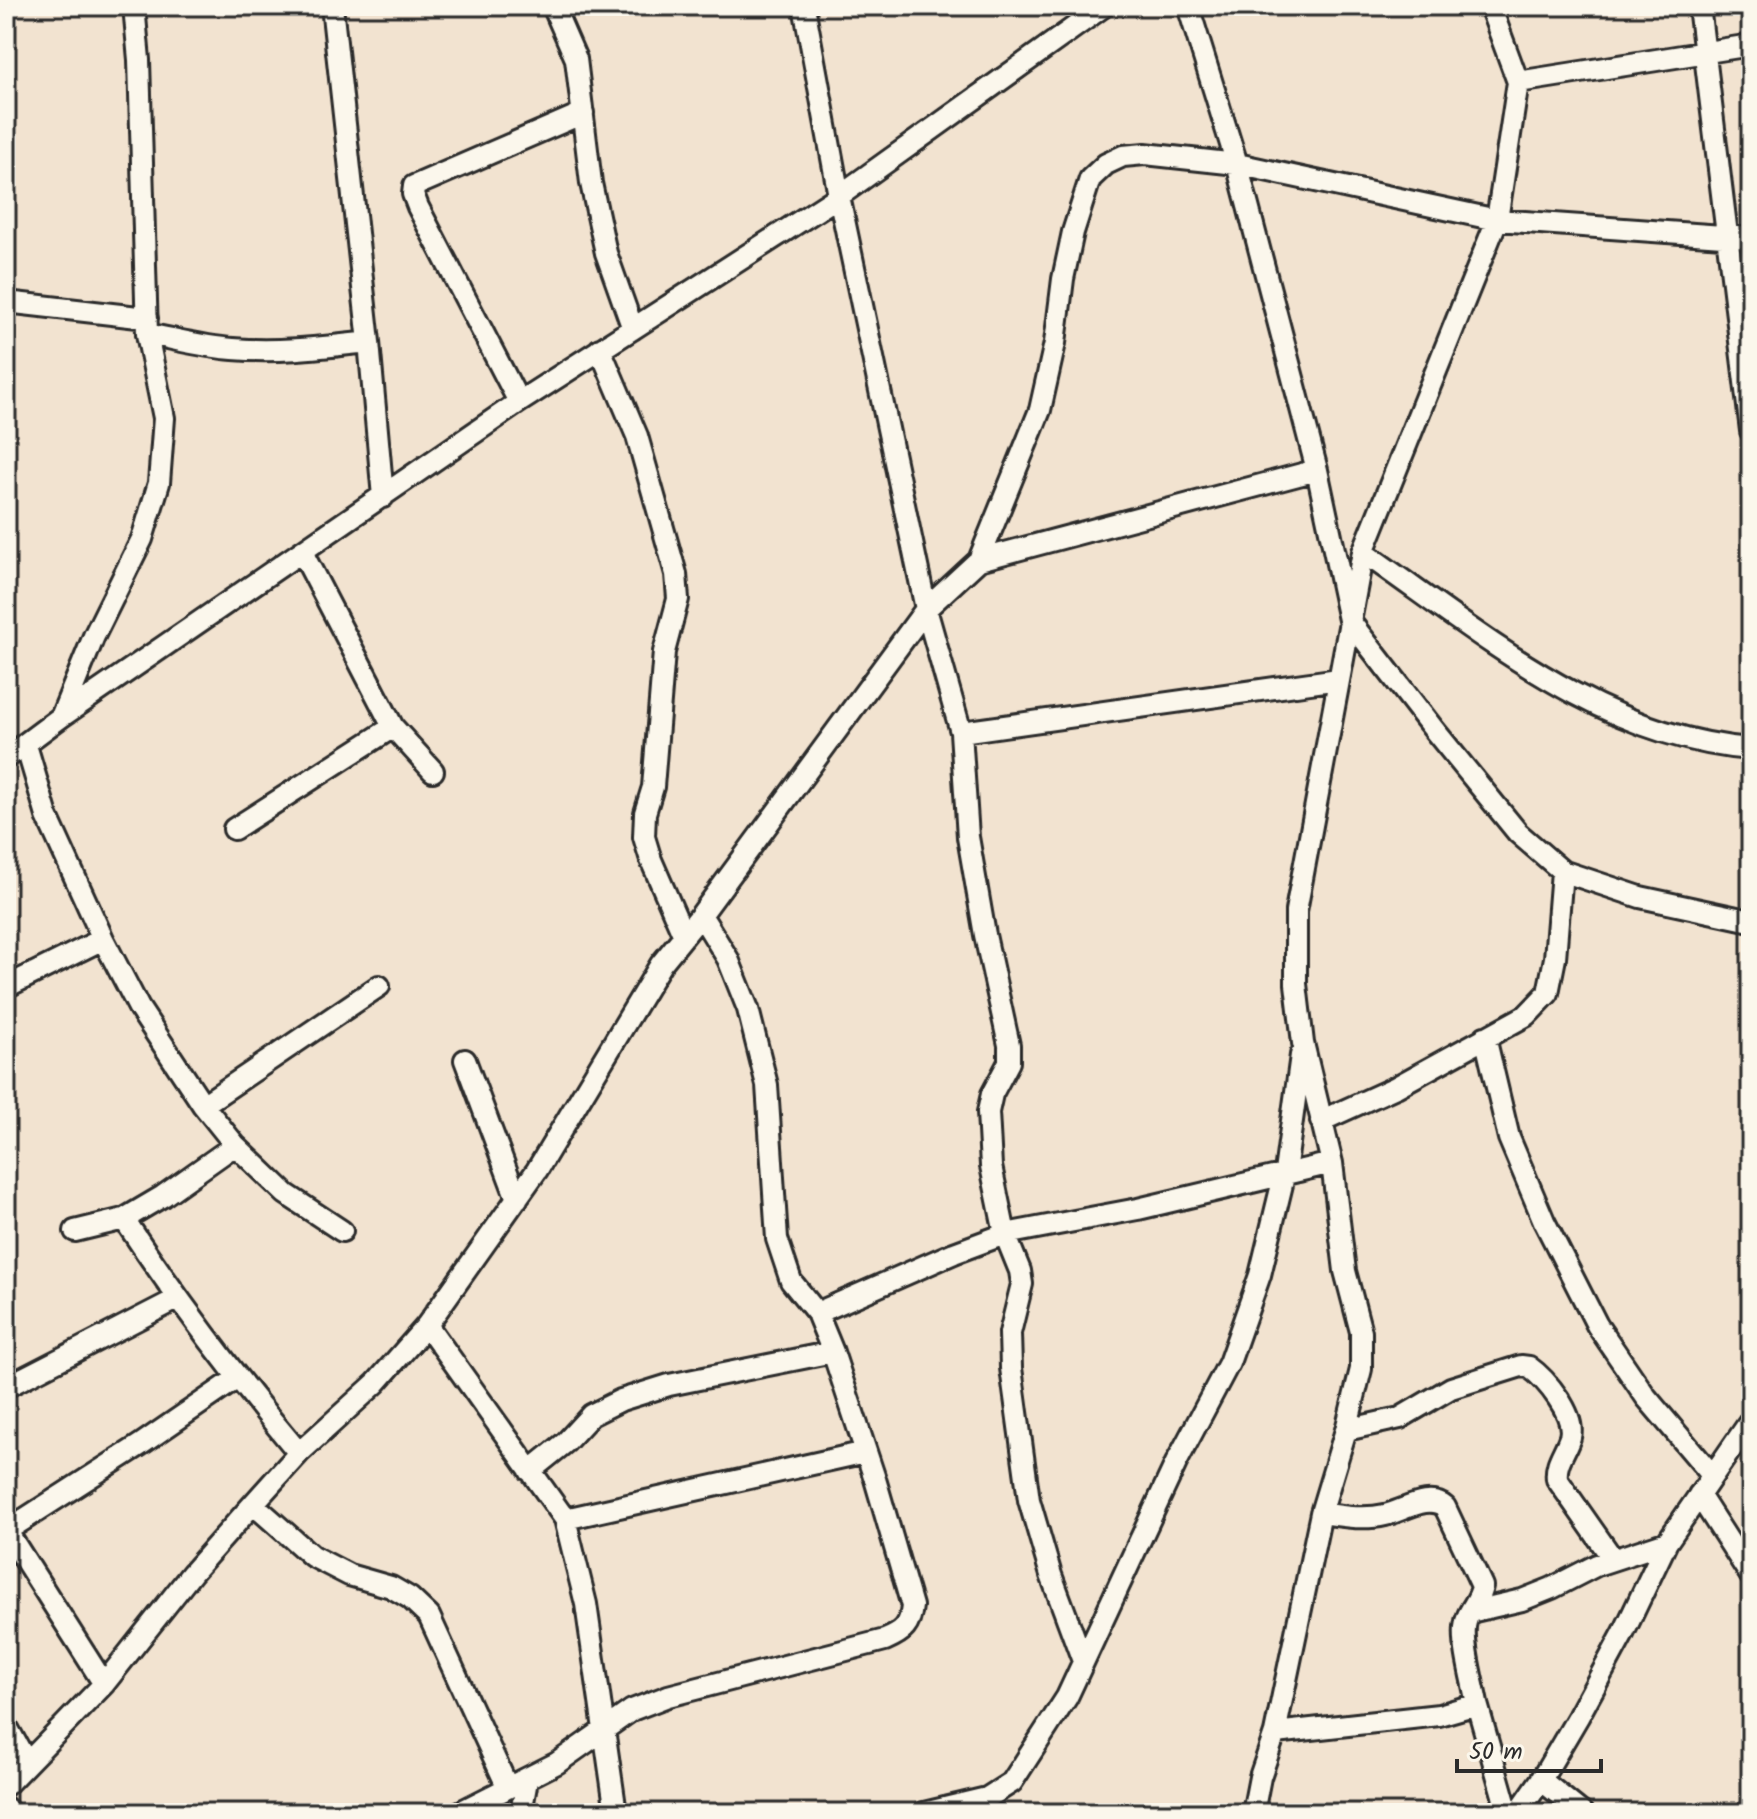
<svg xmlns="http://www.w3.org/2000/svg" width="1757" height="1819" font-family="Kalam,sans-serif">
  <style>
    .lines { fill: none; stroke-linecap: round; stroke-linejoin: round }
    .minor-casing { stroke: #2b2b2b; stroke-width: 26 }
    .minor { stroke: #fbf7ec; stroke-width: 20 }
  </style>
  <rect width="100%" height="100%" fill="#f2e3d0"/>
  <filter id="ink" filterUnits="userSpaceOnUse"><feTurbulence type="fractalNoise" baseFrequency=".0125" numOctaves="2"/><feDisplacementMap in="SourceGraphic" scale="16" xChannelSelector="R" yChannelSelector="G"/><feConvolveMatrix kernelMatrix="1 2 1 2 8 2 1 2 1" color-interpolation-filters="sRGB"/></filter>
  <g filter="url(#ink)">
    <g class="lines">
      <g class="minor-casing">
        <path id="minor" d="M332 6 369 342 383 497
          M553 6 576 59 591 183 606 253 633 329
          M1188 6 1237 164 1317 470 1349 620 1435 731 1518 833 1562 871 1640 897 1751 921
          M1699 6 1751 431
          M1518 82 1751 45
          M6 302 147 318
          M147 334C175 339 204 347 233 349 279 353 324 347 369 342
          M600 349 637 436 676 574 678 599 664 652 653 787 645 813 644 837 651 860 684 936
          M519 402 418 207 413 194 414 186 583 113
          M302 552 393 727 433 771
          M1363 552C1481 634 1602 738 1751 749
          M979 560 1040 410 1055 343 1063 279 1073 232 1090 179 1106 164 1123 156 1145 154 1237 164 1497 220 1751 238
          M61 717 94 636 142 539 159 483 164 418 147 334 139 60 134 6
          M961 732 1339 679
          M26 745 47 816 103 939 139 1008 203 1105 235 1145 286 1194 342 1231
          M6 758 61 717 519 402 839 196 1104 6
          M234 829 393 727
          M6 987 103 939
          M1485 1037 1509 1138 1544 1221 1597 1325 1646 1397 1712 1475
          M465 1060 517 1199
          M203 1105 379 986
          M1321 1121 1396 1087 1527 1015 1548 993 1555 958 1562 871
          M124 1219C178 1301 236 1378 299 1453
          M75 1231 124 1219 163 1196 235 1145
          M817 1313 954 1253 1005 1234 1138 1209 1332 1163
          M427 1325 565 1519 586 1604 616 1813
          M6 1387 177 1299
          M1346 1430 1400 1418 1451 1388 1521 1366 1529 1367C1546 1379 1576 1415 1570 1437 1565 1453 1555 1462 1557 1479L1613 1559
          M530 1471 566 1442 591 1415 621 1400 669 1385 833 1352
          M1699 1495 1751 1576
          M253 1504 312 1556 349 1575 391 1587 410 1598 429 1616 508 1788
          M1321 1513C1342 1516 1364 1520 1385 1515 1403 1511 1429 1493 1445 1507L1482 1586C1480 1602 1466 1611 1465 1627 1463 1649 1473 1682 1477 1704
          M565 1519 866 1452
          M6 1530 104 1684
          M6 1531 140 1445 236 1379
          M1470 1612 1522 1600 1552 1588 1597 1565 1667 1542
          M1083 1661 1051 1575 1029 1500 1011 1368 1010 1333 1022 1284 1020 1271 1005 1234 991 1166 988 1112 992 1094 1009 1062V1045L985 935 968 837 961 732 926 609 979 560 1317 470
          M6 1725 27 1763
          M1275 1733 1439 1715 1477 1704 1508 1813
          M1541 1780 1582 1813
          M6 1785 104 1684 192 1573 253 1504 299 1453 376 1383 427 1325 537 1170 661 964 701 915 926 609 839 196 804 6
          M6 1808 10 1813
          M458 1813 557 1763 632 1710 668 1696 885 1640C904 1632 910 1626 912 1606L875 1479 833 1352 817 1313 791 1281 777 1239 767 1085 748 1009 728 959 701 915
          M521 1813 527 1780
          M924 1813 987 1798 1012 1782 1067 1697 1176 1463 1229 1363 1260 1275 1285 1172 1301 1055
          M1253 1813 1260 1777 1275 1733 1321 1513 1346 1430 1361 1369V1332L1345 1271 1332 1163 1303 1043 1296 984V911L1363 552 1497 220 1518 82 1490 6
          M1518 1813 1541 1780 1578 1717 1623 1634 1667 1542 1751 1420"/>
      </g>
      <use href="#minor" class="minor"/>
    </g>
  </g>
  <rect width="1757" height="1819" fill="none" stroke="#fbf7ec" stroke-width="32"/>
  <rect x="16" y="16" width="1725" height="1787" fill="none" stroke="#2b2b2b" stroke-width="3" filter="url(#ink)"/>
  <path d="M1457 1759v12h144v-12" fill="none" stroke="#2b2b2b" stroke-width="4"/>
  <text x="1469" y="1759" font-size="24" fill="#2b2b2b" stroke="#fbf7ec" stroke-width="6" paint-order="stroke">50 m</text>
</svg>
